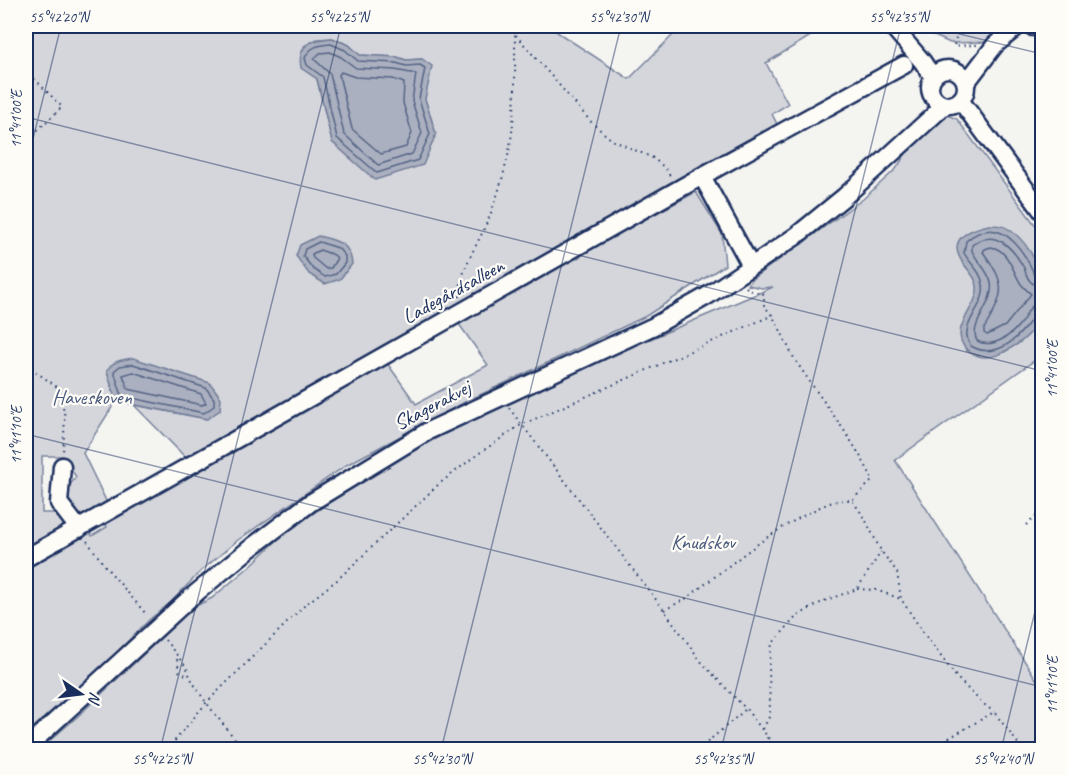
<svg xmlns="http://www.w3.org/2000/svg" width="1068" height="775" font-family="Caveat,sans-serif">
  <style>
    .green { fill: #d4d6db; stroke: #78829c; stroke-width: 1.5; fill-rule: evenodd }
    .water { fill: #aab0bf; stroke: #717c98; stroke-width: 1.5 }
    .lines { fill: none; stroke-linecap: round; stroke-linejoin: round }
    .shore { stroke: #546385; stroke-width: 1.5 }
    .minor-casing { stroke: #1b2f5e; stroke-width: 21 }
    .path { stroke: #1b2f5e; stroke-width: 2; stroke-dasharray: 1.5 4.5; stroke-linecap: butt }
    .minor { stroke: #fdfcf7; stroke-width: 16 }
    .ticks { fill: none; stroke: #1b2f5e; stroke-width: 1.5; stroke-opacity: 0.45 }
    .labels { text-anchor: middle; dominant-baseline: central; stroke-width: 4.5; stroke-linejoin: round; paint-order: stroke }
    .street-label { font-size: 21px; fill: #1b2f5e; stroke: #fdfcf7 }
    .park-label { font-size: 21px; fill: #49597d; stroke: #fdfcf7 }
    .neatline { fill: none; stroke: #1b2f5e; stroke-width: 2 }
    .ticks-label { font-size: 15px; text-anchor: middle; fill: #1b2f5e }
  </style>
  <rect width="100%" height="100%" fill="#f4f4f1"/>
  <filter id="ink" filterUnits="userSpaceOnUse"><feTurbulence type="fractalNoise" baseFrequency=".0167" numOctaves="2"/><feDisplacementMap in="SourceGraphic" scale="12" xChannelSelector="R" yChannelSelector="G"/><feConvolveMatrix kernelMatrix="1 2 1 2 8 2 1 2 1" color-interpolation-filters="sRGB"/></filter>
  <g filter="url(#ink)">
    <path class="green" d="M26 26H548L629 79 677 31 674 26H827L766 63 788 104 772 114 779 128 189 461 134 405 207 419 107 371 116 401 83 453 109 507 26 553ZM332 38 349 45 359 55 397 57 406 60 422 59 425 99 436 134 332 142 317 79 304 46 317 39ZM42 456H63L76 477 60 498 65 507 54 513H42Z
      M919 26H1009L990 42 950 43 917 28Z
      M945 114 957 119 1042 234V282L1038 265 1025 245 962 262C967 268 973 274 976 281 987 306 946 321 967 351L1041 316 1042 307V355L895 460 1042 688V749L39 750 78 716 194 607 212 598 249 567 285 533 354 485 412 451 520 394 773 287 762 288 748 285 752 279 863 199 896 169 916 138Z
      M696 192 722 234 725 265 646 316 467 401 348 464 238 540 201 571 170 603 150 619 109 660 26 734V563L88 529 92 536 107 527 104 519 385 360 416 404 488 365 456 320Z"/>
    <path class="water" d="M332 38 349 45 360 55 397 57 406 60 422 59 432 66 425 99 436 134 423 165 375 180 332 142 317 79 301 68C297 44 311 40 332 38Z
      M989 225C996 225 1004 225 1010 230 1034 246 1051 288 1041 315 1036 329 1024 341 1011 348 1003 353 996 357 986 357 979 357 970 354 966 349 947 327 980 307 977 286 976 277 968 270 963 263 946 239 969 229 989 225Z
      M318 236C337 241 350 242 352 264L340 279 325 284 309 274 296 256 300 245Z
      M133 358 210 383 221 398 220 410 207 419 116 401 107 371C112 360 123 360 133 358Z"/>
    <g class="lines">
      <path class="shore" d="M331 44 345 50 358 61 396 63 406 66 420 65 425 68 419 99 430 134 418 160 377 173 337 138 323 77 307 65 305 58C310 46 319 45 331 44Z
        M330 52 341 57 356 68 395 70 416 74 412 101 422 133 412 154 378 165 344 134 330 74 314 59 320 53Z
        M341 72 355 77 393 79 404 83 403 103 412 133 406 147 381 154 352 129 339 75Z
        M319 242 338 248 345 256V263L336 274 325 277 313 269 303 256 305 249Z
        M991 247C1008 249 1013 272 1021 284 1024 288 1028 291 1031 294L1005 326 987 335 984 333V329C1004 294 1008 286 983 252L985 249Z
        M320 250 334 255 337 258 331 268 326 269 313 258 312 254Z
        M1042 278 1035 276C1023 248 999 212 966 241L964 253C970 264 982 272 983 285 987 307 956 325 971 346 999 362 1022 334 1036 313L1042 311
        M1042 286C1037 285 1033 285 1030 281 1026 277 1026 272 1024 268 1013 248 995 227 972 245V251C978 263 988 270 991 283 995 304 968 324 977 341 992 349 1011 336 1020 324 1025 318 1027 312 1031 307L1042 303
        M133 364 206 388 214 399V406L204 413 122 396 114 371 120 366Z
        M133 372 201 394 206 403 202 405 128 389 123 375Z"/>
      <g class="minor-casing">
        <path id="minor" d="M892 26 922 61 933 77
          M1032 26 1033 27
          M930 87a18 18 0 1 1 36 0a18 18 0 1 1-36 0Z
          M966 83 995 45 1018 26
          M960 100 1042 211
          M702 176 751 266
          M62 466 59 503 79 529
          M26 558 702 176 904 65
          M26 748 190 598 253 546 310 503 428 431 654 326 707 296 796 236 844 197 945 105"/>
      </g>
      <path class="path" d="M508 26 592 123 612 140 653 158 665 168 671 177
        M959 26 954 46 978 45
        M926 86a23 23 0 1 1 46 0a23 23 0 1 1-46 0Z
        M26 70 62 107 26 141
        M1037 183 1042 178
        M746 287 749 290 764 294V306C778 320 784 340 794 358 820 399 852 436 873 480L852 500
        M460 297C459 272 474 251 484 229 493 210 500 188 505 168 517 125 515 79 515 35L518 26
        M26 365 60 389 65 418 63 452
        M509 408 664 610 703 664 746 709 778 750
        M1026 525 1040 513
        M87 541 105 566 146 614
        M857 589 876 590 901 599
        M664 610C673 605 684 601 692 594 730 566 763 536 805 515 821 506 834 499 852 500L864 517 881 551 897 572 901 599 925 635 957 678 981 702 994 712
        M165 640 187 668C191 688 230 732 244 750
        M177 659 179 671 189 677
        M763 729 770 715 769 663 772 644 797 616 824 601 857 589 881 552
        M167 750 207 702 305 605 337 580 439 484 478 454 521 425 773 315
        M698 750 746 709
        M763 750 768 736
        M928 750 994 712 1023 750"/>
      <use href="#minor" class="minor"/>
    </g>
  </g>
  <path class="ticks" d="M927 26 1042 54M26 117 1042 371M26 167 61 26M26 434 1042 687M160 750 341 26M441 750 621 26M721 750 901 26M1001 750 1042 583"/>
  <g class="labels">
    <g class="street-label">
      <text transform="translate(453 291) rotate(-29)">Ladegårdsalleen</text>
      <text transform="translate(432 405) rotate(-28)">Skagerakvej</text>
    </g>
    <g class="park-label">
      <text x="92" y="397">Haveskoven</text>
      <text x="703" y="542">Knudskov</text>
    </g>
  </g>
  <rect width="1068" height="775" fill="none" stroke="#fdfcf7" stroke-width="66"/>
  <g transform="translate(81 694) rotate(104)" stroke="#fdfcf7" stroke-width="4.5" paint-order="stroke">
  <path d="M0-4.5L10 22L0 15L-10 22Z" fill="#1b2f5e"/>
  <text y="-9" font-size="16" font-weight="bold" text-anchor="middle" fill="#1b2f5e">N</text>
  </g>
  <rect x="33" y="33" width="1002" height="709" class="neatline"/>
  <g class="ticks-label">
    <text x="59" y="22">55°42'20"N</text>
    <text x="339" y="22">55°42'25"N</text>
    <text x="619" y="22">55°42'30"N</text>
    <text x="899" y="22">55°42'35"N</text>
    <text transform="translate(16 119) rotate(-90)" y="5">11°41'00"E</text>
    <text transform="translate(1052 369) rotate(-90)" y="5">11°41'00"E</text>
    <text transform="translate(16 435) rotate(-90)" y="5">11°41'10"E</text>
    <text transform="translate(1052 685) rotate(-90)" y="5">11°41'10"E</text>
    <text x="162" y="764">55°42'25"N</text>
    <text x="442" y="764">55°42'30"N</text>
    <text x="723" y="764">55°42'35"N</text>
    <text x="1003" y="764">55°42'40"N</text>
  </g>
</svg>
